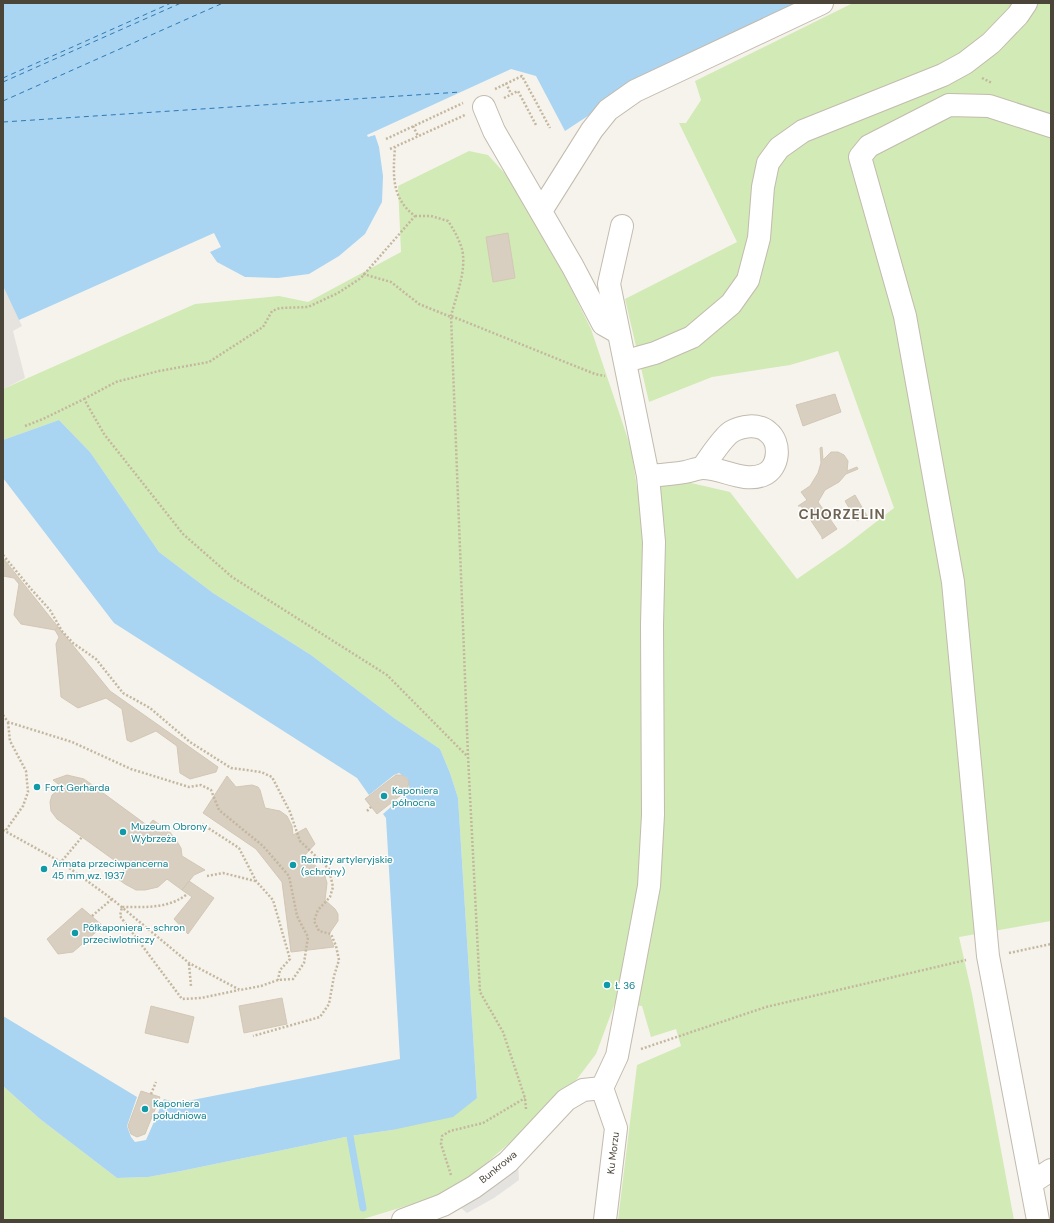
<svg xmlns="http://www.w3.org/2000/svg" width="1054" height="1223" font-family="'DM Sans',sans-serif">
  <style>
    .industrial { fill: #e6e2dd }
    .green { fill: #d2eab5 }
    .parking { fill: #e5e3e0 }
    .water { fill: #a9d4f2 }
    .lines { fill: none; stroke-linecap: round; stroke-linejoin: round }
    .stream { stroke: #a9d4f2; stroke-width: 7 }
    .ferry { stroke: #2e7ab2; stroke-width: 1; stroke-dasharray: 5 4; stroke-linecap: butt }
    .building { fill: #d8cfc1; stroke: #d3c7b4 }
    .minor-casing { stroke: #c2bbae; stroke-width: 24 }
    .path { stroke: #c4b79f; stroke-width: 2.5; stroke-dasharray: 2 2; stroke-linecap: butt }
    .minor { stroke: #fff; stroke-width: 22 }
    .culture-dot { fill: #0f9aa8; stroke: #fff; stroke-width: 1.5 }
    .labels { text-anchor: middle; dominant-baseline: central; stroke-width: 3; stroke-linejoin: round; paint-order: stroke }
    .culture-label { font-size: 10px; fill: #0d838f; stroke: #fff; text-anchor: start }
    .street-label { font-size: 10px; fill: #4b4439; stroke: #fff }
    .district-label { font-size: 14px; font-weight: bold; letter-spacing: 1px; fill: #6e6250; stroke: #fff }
  </style>
  <rect width="100%" height="100%" fill="#f6f3ec"/>
  <path class="industrial" d="M3 286 22 326 13 331 25 378 3 389Z"/>
  <path class="green" d="M853 3H1051V921L959 937 972 994 1014 1220H618L637 1065 681 1046 676 1029 651 1037 642 1006 615 1003 596 1054 574 1083 513 1140 468 1179 442 1195 360 1220H3V1086L40 1119 117 1178 148 1177 181 1171 350 1136 392 1130 477 1098 458 798 450 773 440 749 394 718 311 655 213 593 159 552 90 452 59 420 3 440V389L195 304 279 296 308 302 401 252 398 186 469 151 488 155 509 178 551 248 591 329 631 448 637 488 687 482 730 492 797 579 845 546 894 508 838 351 790 365 712 377 649 402 625 299 737 242 679 123H686L701 100 695 81Z"/>
  <path class="parking" d="M518 1162 519 1180 494 1198 467 1213 456 1204Z"/>
  <path class="water" d="M3 3H803L632 87 565 131 536 76 511 69 367 135 368 137 375 135 379 147 383 176 382 202 365 234 339 256 309 274 278 278 245 277 217 262 210 252 221 247 214 233 19 320 3 286Z
    M59 420 90 452 159 552 213 593 311 655 394 718 440 749 450 773 458 798 477 1098 453 1117 392 1130 350 1136 181 1171 148 1177 117 1178 40 1119 3 1086V1016L137 1097 127 1126 131 1137 135 1142 146 1140 164 1099 177 1103 400 1059 386 818 383 814 410 790 407 778 399 773 394 775 369 795 357 778 114 623 3 478V440Z"/>
  <g class="lines">
    <path class="stream" d="M350 1136 363 1208"/>
    <path class="ferry" d="M3 78 171 3
      M3 82 181 3
      M3 101 223 3
      M3 122 461 92"/>
  </g>
  <path class="building" d="M508 233 515 278 493 282 486 237Z
    M835 394 841 412 803 426 796 405Z
    M822 447 823 460 831 452H838L844 455 848 461 847 471 857 467 858 469 846 474 839 482 825 490 818 502 837 529 822 539V537L801 506H798L807 500 801 492 810 486 818 473 821 463 820 448Z
    M855 495 867 516 857 521 845 501Z
    M3 558 58 627 55 630 21 624 14 615 19 584 14 578 3 576Z
    M58 627 110 691 218 767 216 772 190 779 180 773 177 746 156 731 131 742 127 740 122 709 106 698 78 708 61 697 56 644 59 637 55 630Z
    M67 775 84 779 148 826 153 820 169 831 176 840 181 848 182 856 205 870 194 875 182 890 167 879 158 887 145 890H136L125 884 118 879 125 868 57 819 51 811 50 802 52 795 62 787 53 780Z
    M396 775H402L406 778 409 782 408 787 405 792 377 814 365 799Z
    M227 776 236 787 252 785 258 787 260 790 265 808 280 811 287 816 292 826 293 835 306 828 315 844 304 856 324 873 327 883 325 900 335 909 338 914V921L329 934 334 947 291 952 282 882 256 849 203 813Z
    M189 881 214 898 188 934 174 919 192 897 182 890Z
    M82 908 103 926 73 952 58 954 47 939Z
    M282 998 287 1024 244 1033 239 1006Z
    M151 1006 194 1017 188 1043 145 1033Z
    M141 1091 160 1097 145 1134 137 1137 131 1134 128 1126Z"/>
  <g class="lines">
    <g class="minor-casing">
      <path id="minor" d="M484 107 494 131 573 267 603 324 619 333
        M541 211 592 130 608 110 635 91 822 3
        M626 361 655 353 692 337 731 304 748 280 759 238 763 187 768 163 779 148 803 131 943 75 965 63 991 43 1018 15 1026 3
        M648 476C660 475 673 474 685 472 691 471 697 468 703 468 722 468 744 483 763 475 780 468 781 442 768 432 758 423 741 426 731 432 722 438 709 459 702 468
        M602 1088 617 1056 649 886 653 815 652 625 654 542 648 476 609 284 622 226
        M602 1088 616 1128 605 1220
        M1031 1183 1051 1170
        M403 1220 443 1205 474 1187 508 1162 566 1100 583 1090 602 1088
        M1038 1220 988 956 953 582 905 316 860 157 869 146 949 105 989 106 1051 126"/>
    </g>
    <path class="path" d="M982 78 992 83
      M506 83 511 94
      M495 89 522 76 550 128
      M504 98 518 91 536 125
      M413 126 418 136
      M386 139 463 103
      M390 149 465 115
      M415 216H431L448 221C454 230 459 239 462 249 467 270 456 296 451 316
      M363 274 391 282 419 304 451 317
      M84 399 116 382 159 371 209 362 263 327 272 311 280 308 308 307 338 293 361 278 415 216C391 198 393 175 395 147
      M25 426 43 419 84 399 104 434 183 534 232 577 387 675 467 756
      M3 555 31 589 50 610 62 631 73 643 96 659 123 693 150 708 190 742 231 768 261 772 272 777 290 812 300 841 329 869 333 887 330 897 318 910 314 921 319 931 331 934 336 946 339 960 334 976 329 1004 320 1017 253 1036
      M3 715 8 722 72 742 131 769 189 787 201 785 211 790 219 810 263 846 289 876 297 916 308 937 304 963 293 979 278 980 261 986 240 990 189 963 112 899 61 862
      M367 811 371 807
      M202 824 239 848 256 881 273 900 290 959 280 970 278 980
      M3 830 61 862 82 837
      M6 830 23 806 28 792 26 771 10 741 8 722
      M207 876 223 873 255 881
      M186 895C167 909 144 907 122 907L120 916 182 999 201 998 239 990
      M92 916 112 899
      M1009 953 1051 944
      M189 964 191 986
      M641 1049 766 1007 966 960
      M151 1094 156 1082
      M526 1109 525 1098 503 1032 480 992 468 756 451 316 595 374 605 376
      M451 1175 441 1144 442 1136 450 1131 483 1123 525 1098"/>
    <use href="#minor" class="minor"/>
  </g>
  <g class="culture-dot">
    <circle cx="37" cy="787" r="4"/>
    <circle cx="384" cy="796" r="4"/>
    <circle cx="123" cy="832" r="4"/>
    <circle cx="293" cy="865" r="4"/>
    <circle cx="44" cy="869" r="4"/>
    <circle cx="75" cy="933" r="4"/>
    <circle cx="607" cy="985" r="4"/>
    <circle cx="145" cy="1109" r="4"/>
  </g>
  <g class="labels">
    <g class="culture-label">
      <text x="45" y="787">Fort Gerharda</text>
      <text x="392" y="790">Kaponiera<tspan x="392" dy="12">północna</tspan></text>
      <text x="131" y="826">Muzeum Obrony<tspan x="131" dy="12">Wybrzeża</tspan></text>
      <text x="301" y="859">Remizy artyleryjskie<tspan x="301" dy="12">(schrony)</tspan></text>
      <text x="52" y="863">Armata przeciwpancerna<tspan x="52" dy="12">45 mm wz. 1937</tspan></text>
      <text x="83" y="927">Półkaponiera - schron<tspan x="83" dy="12">przeciwlotniczy</tspan></text>
      <text x="615" y="985">Ł 36</text>
      <text x="153" y="1103">Kaponiera<tspan x="153" dy="12">południowa</tspan></text>
    </g>
    <g class="street-label">
      <text transform="translate(613 1153) rotate(-83)">Ku Morzu</text>
      <text transform="translate(498 1167) rotate(-39)">Bunkrowa</text>
    </g>
    <g class="district-label">
      <text x="842" y="514">CHORZELIN</text>
    </g>
  </g>
  <rect width="1054" height="1223" fill="none" stroke="#4b4439" stroke-width="8"/>
</svg>
